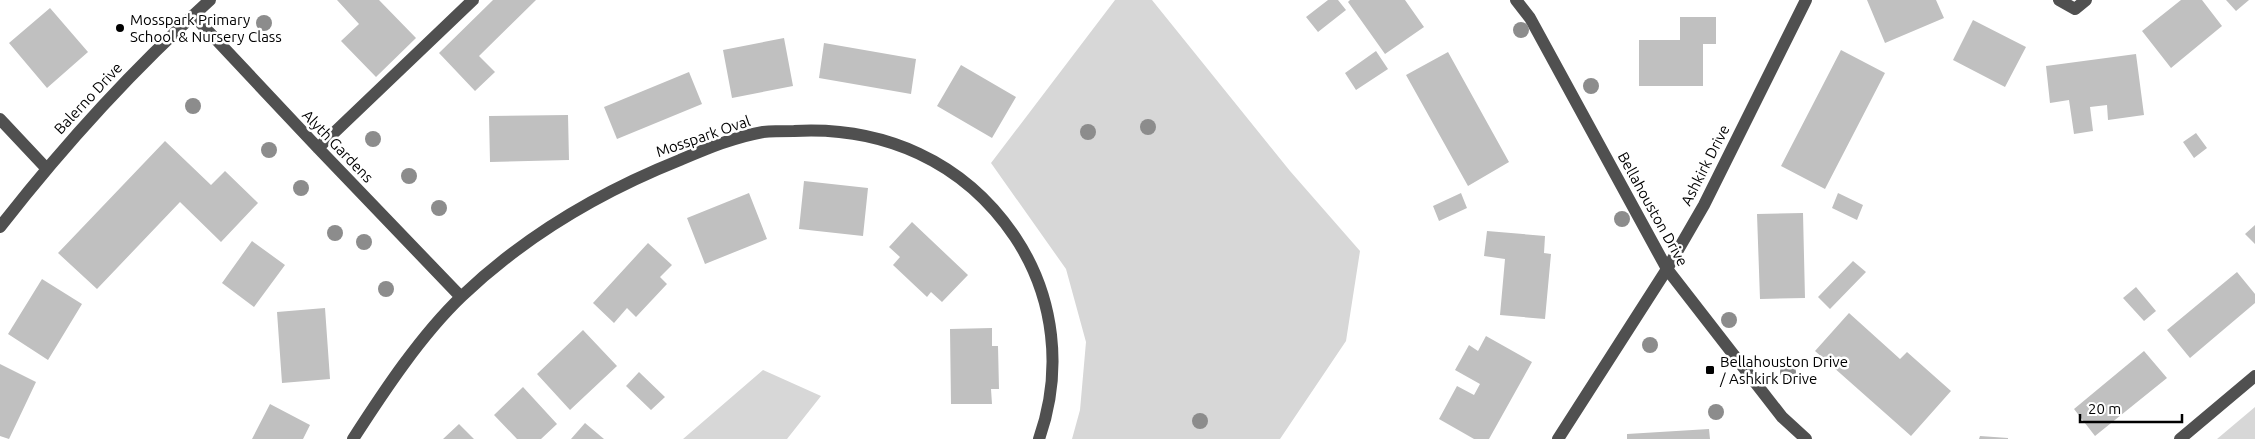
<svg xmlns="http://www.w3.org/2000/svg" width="2255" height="439" font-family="Ubuntu,sans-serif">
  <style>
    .green { fill: #d7d7d7 }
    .building { fill: #c0c0c0 }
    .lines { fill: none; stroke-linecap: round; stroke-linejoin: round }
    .minor { stroke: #505050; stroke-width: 12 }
    .tree { fill: #8c8c8c }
    .poi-dot { fill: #000; stroke: #fff; stroke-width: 2 }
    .labels { text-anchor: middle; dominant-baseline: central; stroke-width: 5; stroke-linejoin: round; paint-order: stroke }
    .poi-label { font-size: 15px; fill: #000; stroke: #fff; text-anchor: start }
    .street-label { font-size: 15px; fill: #000; stroke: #fff }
  </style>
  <rect width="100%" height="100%" fill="#fff"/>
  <path class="green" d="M1115 0H1152L1290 171 1360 251 1346 341 1280 439H1072L1080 410 1086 342 1066 269 991 163Z
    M763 370 821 396 787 439H683Z
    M2255 407V439H2217Z"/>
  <path class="building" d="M337 0H379L416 38 376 77 341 41 359 24Z
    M493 0H536L479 56 495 72 475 91 439 53Z
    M1328 0H1338L1346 10 1318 32 1306 17Z
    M1350 0H1405L1424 27 1385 54 1348 2Z
    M1867 0H1936L1944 18 1885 43Z
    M2181 0H2202L2222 26 2171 68 2142 31Z
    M2226 0H2249L2236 11Z
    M50 8 88 52 47 88 9 43Z
    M1680 17H1716V44H1703V86H1639V40H1680Z
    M1973 20 2026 47 2005 87 1953 60Z
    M784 38 793 86 732 98 723 50Z
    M824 43 916 59 911 94 819 78Z
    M1841 50 1885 73 1825 189 1781 166Z
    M1376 51 1388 69 1356 90 1345 73Z
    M1448 52 1509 162 1468 186 1406 75Z
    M2136 54 2144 115 2108 120 2107 105 2090 107 2093 131 2074 134 2069 100 2050 103 2046 66Z
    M961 65 1016 97 992 138 937 106Z
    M689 72 702 104 617 139 604 107Z
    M568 115 569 160 490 162 489 116Z
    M2196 133 2207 148 2194 158 2183 142Z
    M165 141 211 185 225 171 258 203 221 242 180 202 97 289 58 253Z
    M804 181 868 188 863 236 799 229Z
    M749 193 767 239 705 264 687 218Z
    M1461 193 1467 208 1439 221 1433 206Z
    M1838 193 1863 205 1857 220 1832 208Z
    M1803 213 1805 298 1760 299 1757 214Z
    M912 222 968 275 942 302 931 292 927 297 893 265 900 257 889 247Z
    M2255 225V244L2245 234Z
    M1487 231 1545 236 1544 253 1551 254 1545 319 1500 315 1505 259 1484 256Z
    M252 241 285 265 254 307 222 283Z
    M648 243 672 265 660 277 667 284 636 317 627 308 614 323 593 303Z
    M1853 261 1866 272 1830 309 1818 297Z
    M2237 272 2255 294V303L2190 358 2167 330Z
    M42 279 82 304 48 360 8 334Z
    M2136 287 2156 311 2144 321 2123 298Z
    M325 308 330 379 282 383 277 312Z
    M1849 313 1900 359 1907 352 1951 391 1911 436 1815 351Z
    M992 328V346H998L999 389H991L992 404H951L950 329Z
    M583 330 617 366 570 410 537 374Z
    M1486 336 1532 362 1489 439H1474L1439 419 1457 386 1474 395 1480 384 1455 370 1469 345 1478 351Z
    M2144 351 2167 378 2095 436 2074 409Z
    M0 364 36 382 9 439 0 436Z
    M639 372 665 397 651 410 626 386Z
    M523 387 557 424 541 439H517L494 415Z
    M270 404 310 425 303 439H252Z
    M585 423 604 439H571Z
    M459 424 474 439H443Z
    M1709 429 1710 439H1627V434Z
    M1980 436 2008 438V439H1979Z"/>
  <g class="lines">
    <path class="minor" d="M1516 0 1530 18 1667 269 1782 417 1806 439
      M2059 0 2075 9 2086 0
      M193 15 318 148 461 297
      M0 119 46 168
      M318 148 473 0
      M0 227C64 145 133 69 210 0
      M353 439C384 391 421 335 462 296 525 236 600 192 680 160 706 149 734 137 763 132 773 131 784 131 794 131 883 126 964 161 1015 237 1055 297 1063 371 1039 439
      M1558 439 1667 269 1704 205 1806 0
      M2180 439 2255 376"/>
  </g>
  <g class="tree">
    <circle cx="264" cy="23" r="8"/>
    <circle cx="1521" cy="30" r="8"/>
    <circle cx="1591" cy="86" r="8"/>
    <circle cx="193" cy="106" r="8"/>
    <circle cx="1148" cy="127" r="8"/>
    <circle cx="1088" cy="132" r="8"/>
    <circle cx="373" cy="139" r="8"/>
    <circle cx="269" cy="150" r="8"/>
    <circle cx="409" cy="176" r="8"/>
    <circle cx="301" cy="188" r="8"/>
    <circle cx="439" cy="208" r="8"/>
    <circle cx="1622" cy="219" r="8"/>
    <circle cx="335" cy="233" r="8"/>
    <circle cx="364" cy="242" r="8"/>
    <circle cx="386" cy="289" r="8"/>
    <circle cx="1729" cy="320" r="8"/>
    <circle cx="1650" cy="345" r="8"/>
    <circle cx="1788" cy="372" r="8"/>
    <circle cx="1716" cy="412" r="8"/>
    <circle cx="1200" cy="421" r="8"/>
  </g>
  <g class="poi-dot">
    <circle cx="120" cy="28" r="5"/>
    <rect x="1705" y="365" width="10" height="10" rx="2.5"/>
  </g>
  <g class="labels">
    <g class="poi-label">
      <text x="130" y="19">Mosspark Primary<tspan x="130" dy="17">School &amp; Nursery Class</tspan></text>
      <text x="1720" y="361">Bellahouston Drive<tspan x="1720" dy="17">/ Ashkirk Drive</tspan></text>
    </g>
    <g class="street-label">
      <text transform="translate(88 98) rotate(-47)">Balerno Drive</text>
      <text transform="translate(703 136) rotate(-19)">Mosspark Oval</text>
      <text transform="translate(338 146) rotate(46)">Alyth Gardens</text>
      <text transform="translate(1705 165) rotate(-63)">Ashkirk Drive</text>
      <text transform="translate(1653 209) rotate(61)">Bellahouston Drive</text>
    </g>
  </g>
  <path d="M2080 414v8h102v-8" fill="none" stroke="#000000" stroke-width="2.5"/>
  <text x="2088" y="414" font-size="15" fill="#000000" stroke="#ffffff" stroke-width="4" paint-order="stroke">20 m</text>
</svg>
